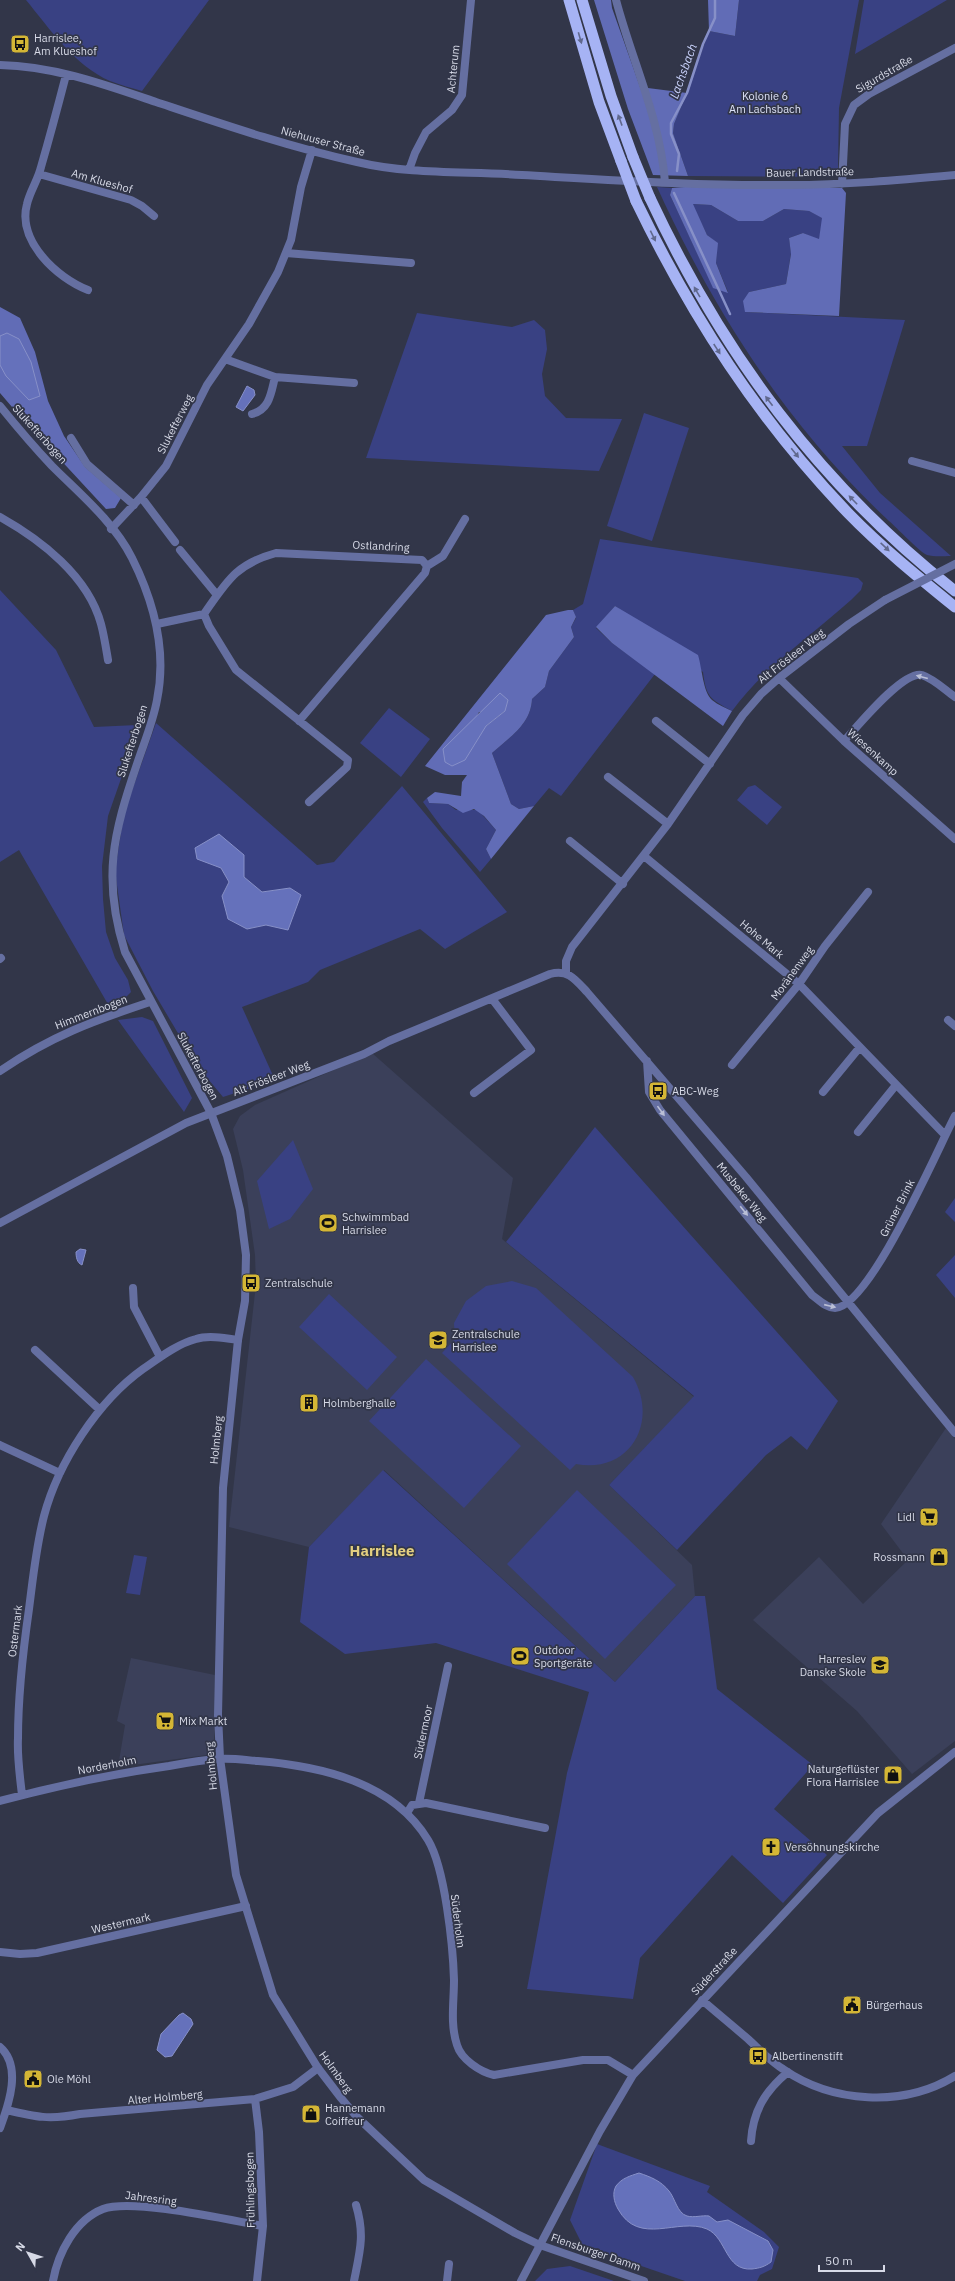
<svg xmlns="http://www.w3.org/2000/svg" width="955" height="2281" font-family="'IBM Plex Sans',sans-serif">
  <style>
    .built { fill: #3b405a }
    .green { fill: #394183; fill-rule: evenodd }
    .forest { fill: #616cb6; fill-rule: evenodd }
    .water { fill: #6571bb; stroke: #8790c8 }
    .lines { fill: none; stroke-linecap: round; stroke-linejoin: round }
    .stream { stroke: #8790c8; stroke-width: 2.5 }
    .minor { stroke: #656fa1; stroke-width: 8 }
    .tertiary { stroke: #656fa1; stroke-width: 8 }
    .trunk { stroke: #a6b3f4; stroke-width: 11 }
    .minor-bridge { stroke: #656fa1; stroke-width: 8 }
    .trunk-bridge { stroke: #a6b3f4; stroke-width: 11 }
    .oneway { fill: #60688d }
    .oneway2 { fill: #babfd6 }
    .labels { text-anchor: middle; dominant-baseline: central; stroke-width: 3.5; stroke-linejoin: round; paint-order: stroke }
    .poi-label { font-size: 11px; fill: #d7dae7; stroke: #323649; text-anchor: start }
    .street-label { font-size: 11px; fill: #d7dae7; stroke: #323649 }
    .park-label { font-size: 11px; fill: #dce1f6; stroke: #323649 }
    .water-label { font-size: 12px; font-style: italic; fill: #c9d2fb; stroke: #323649 }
    .district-label { font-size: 15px; font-weight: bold; fill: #e3cf81; stroke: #323649 }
  </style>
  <rect width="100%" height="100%" fill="#323649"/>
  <path class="built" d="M372 1053 513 1178 502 1239 694 1397 609 1485 692 1565 695 1596 615 1682 384 1470 309 1547 229 1527 256 1284 255 1255 243 1170 233 1129 240 1116 255 1105Z
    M946 1428 955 1439V1741L912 1774 857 1711 753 1620 819 1557 863 1604 908 1560 881 1524Z
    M131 1658 215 1675 214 1754 118 1767 125 1725 117 1721Z"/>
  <path class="green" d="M26 0H209L142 91C132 88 120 85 110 81 75 66 49 28 26 0Z
    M739 0H859L839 108 838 168 832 177 688 176 673 133 674 124 687 93 709 31 735 36Z
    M864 0H947L855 54Z
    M657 187 672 188 670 195 713 287 728 292 716 263 717 243 707 235 692 204 711 205 738 221H763L784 209 809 211 823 218 819 240 803 233 789 238 791 253 786 284 749 292 745 312 905 320 867 446H842L880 493 951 556C944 556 934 557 927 555 921 553 896 527 889 521 788 427 714 312 657 187Z
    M417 313 512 327 534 320 545 330 547 349 542 374 545 396 566 418 622 419 599 471 366 458Z
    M644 413 689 428 652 541 607 526Z
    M600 539 858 578 863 583 861 590 851 600C811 636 764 667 732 711 710 699 706 697 703 672L615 606 596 628 612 643 655 674 561 796 549 788 534 806 519 809 511 804 492 753C510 737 531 724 532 699L545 687 549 671 574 637 571 627 576 618 573 610 583 604Z
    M0 590 56 650 94 727 137 725 122 769 123 773 108 816 102 866 103 899 106 932 115 958 128 980 131 992 124 999 109 1006 19 850 0 862Z
    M389 708 430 739 401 777 360 743Z
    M156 723 317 865 334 862 402 786 507 912 445 949 420 929 320 970 308 982 242 1007 275 1080 223 1097 198 1067 153 991 124 935 115 871 124 813ZM221 868 244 877 262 892 290 888 266 925 247 929 222 896 229 882Z
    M755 785 782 807 767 825 737 800 748 787Z
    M427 798 429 803 448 804 456 810H478L496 830 486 849 491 859 480 872 442 828 423 802Z
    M142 1017 153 1021 192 1098 184 1112 118 1020Z
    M595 1127 838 1401 807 1450 791 1436 766 1455 677 1550 609 1485 694 1396 506 1242Z
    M293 1140 313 1189 290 1219 269 1229 257 1181Z
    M955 1198V1222L945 1212Z
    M955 1255V1298L936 1275Z
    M512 1281 536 1288 633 1377C659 1422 630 1474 576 1464L570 1470 442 1353 455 1339 454 1323 466 1301 486 1286Z
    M329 1294 397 1357 367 1390 299 1327Z
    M426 1359 521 1446 464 1508 369 1421Z
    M383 1470 615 1682 695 1596H705L717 1689 813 1765 774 1809 827 1855 783 1903 732 1855 640 1958 633 1999 527 1989 567 1773 589 1692 436 1643 345 1654 300 1622 309 1547Z
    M577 1490 676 1585 605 1659 507 1564Z
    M134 1555 147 1557 140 1595 126 1593Z
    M597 2144 710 2186 707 2192 764 2232 779 2247 772 2269 760 2275 757 2281H685L583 2246 570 2220Z
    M570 2266 614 2281H535L547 2269Z"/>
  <path class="forest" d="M594 0H611L612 8 640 87 687 93 674 124 673 133 688 176 653 175 628 109Z
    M708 0H739L735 36 709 31Z
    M685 187 842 188 846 193 839 316 745 312 743 301 749 292 786 284 791 254 789 238 803 233 819 239 822 218 809 211 784 209 763 221H738L711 205 693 204 707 235 718 243 716 263 728 293 713 288 670 195 672 188Z
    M0 307 20 318 35 352 48 401 64 436 85 467 121 498 115 508 106 509 18 414 0 393Z
    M615 606 698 655C702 668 703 692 712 700 718 705 726 708 732 711L723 726 612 643 596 627Z
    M568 610H573L576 617 571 627 574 637 549 671 545 687 532 699C531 724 510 737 492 753L511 804 519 809 534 806 491 859 486 849 496 830 484 816 474 809 463 813 448 804 429 803 427 798 435 792 461 796 462 782 467 775H445L425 766 546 615ZM505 711 486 726 476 718 479 712Z"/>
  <path class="water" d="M7 333 19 339 31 362 40 396 29 400 6 376 0 365V336Z
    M247 386 254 390 255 395 243 411 236 407Z
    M500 693 508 700 505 711 486 726 465 760 452 766 445 762 443 749Z
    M219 834 244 855V877L262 892 290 888 301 895 288 930 266 925 247 929 228 919 222 896 229 882 221 868 197 859 195 848Z
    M80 1249 86 1250 82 1265C77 1263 76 1257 76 1252Z
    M183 2013 191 2019 193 2024 172 2056 165 2057 157 2050 161 2034 179 2015Z
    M639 2173C651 2177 661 2181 669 2191 675 2198 677 2213 687 2216 694 2218 702 2215 709 2216L717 2222 728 2220 768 2241 773 2250 771 2262C764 2267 760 2268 752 2269 725 2271 727 2238 707 2229 678 2217 639 2247 618 2209 614 2202 612 2193 616 2186 622 2178 630 2176 639 2173Z"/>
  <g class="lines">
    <path class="stream" d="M677 171 679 154 671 134V123L687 93 703 44 715 18V0
      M674 193 730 314"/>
    <path class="minor" d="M616 0C632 61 660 118 665 182
      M0 65C54 66 106 85 156 102 222 124 289 147 357 162 411 175 467 171 522 175 611 180 700 186 790 185 845 185 900 180 955 175
      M66 75C58 106 50 136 41 167 38 180 30 191 27 204 17 241 57 278 88 290
      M409 170 415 153 426 132 452 110 462 95 471 0
      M39 174 131 200 142 206 154 216
      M842 184 845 124 854 105 869 94 955 48
      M286 253 411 263
      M225 359 275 377 354 383
      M252 414C270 409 271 393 275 377
      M71 438 87 464 134 505
      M912 461 955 473
      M141 497 175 542
      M0 517C41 540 88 576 101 624 104 635 106 648 108 660
      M111 529 141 497 166 466 207 385 249 324 278 272 291 240 301 187 312 150
      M180 550 217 595
      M427 566 443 556 465 519
      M157 624 204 614
      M779 678 844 741 955 839
      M299 721 425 573 427 566 422 560 276 553C236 564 227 581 204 614L209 626 236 670 348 760 347 767 309 802
      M656 721 710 764
      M844 741C857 727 903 670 922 675 934 679 945 690 955 697
      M608 777 668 824
      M570 841 623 884
      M644 856 799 984 945 1135
      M0 959 1 958
      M566 972V961L572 947 668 824 743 715 761 694 779 678 849 624 885 600
      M948 1020 955 1026
      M647 1061 649 1092 660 1110 812 1295C819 1300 826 1308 835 1308 870 1307 938 1148 955 1116
      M732 1065 799 984 825 946 868 892
      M0 1071C51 1036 93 1021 150 1002
      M823 1092 860 1047
      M474 1093 531 1050 493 1000
      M858 1132 896 1085
      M0 1223 186 1123 364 1054 389 1041 550 974C568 969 575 979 587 992L746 1177 955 1433
      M133 1288 134 1307 160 1357
      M35 1350 100 1410
      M0 1445 60 1473
      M22 1795C20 1777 17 1757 18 1738 18 1695 23 1651 29 1609 33 1578 36 1547 44 1516 58 1463 98 1401 143 1369 159 1358 177 1344 196 1339 208 1335 225 1338 238 1340
      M0 1801C56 1786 112 1774 169 1766 185 1763 202 1760 219 1759 232 1758 245 1760 258 1761 320 1766 393 1782 428 1840 445 1868 453 1946 454 1980 454 2002 450 2024 457 2045 461 2059 480 2072 494 2075L583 2060H608L633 2075
      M419 1803 448 1666
      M407 1813 412 1805 426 1803 545 1828
      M0 1952 20 1954 37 1953 246 1906
      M702 2000C717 2013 733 2026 748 2039 759 2049 770 2061 783 2069 832 2103 903 2108 955 2076
      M0 2047C22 2066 9 2104 0 2128
      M255 2099 259 2132 263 2226 257 2281
      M7 2110C36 2117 49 2120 80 2114L255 2099 293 2087 318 2068
      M751 2141C753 2111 765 2091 788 2072
      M53 2281C58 2253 75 2220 103 2209 132 2198 229 2220 263 2226
      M354 2281C360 2251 365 2235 356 2205
      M447 2281 449 2264
      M521 2281 600 2131 633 2075 878 1813 955 1752"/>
    <path class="tertiary" d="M0 406C17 427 34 447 52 466 80 494 114 522 132 558 154 602 167 651 157 700 153 722 144 743 137 764 113 834 102 879 125 952L211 1113 227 1156 240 1210 246 1255 245 1301 238 1340 223 1488 218 1715 220 1758 236 1875 273 1995 318 2068 341 2098 356 2116 424 2180 515 2233 540 2245 644 2281"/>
    <path class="trunk" d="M569 0 599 102 621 161
      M582 0 611 96 633 157
      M650 198C723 354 819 484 955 591
      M636 201C692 317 758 419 848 513 881 547 918 577 955 607"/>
    <path class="minor-bridge" d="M885 600 955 564"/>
    <path class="trunk-bridge" d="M633 157 650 198
      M621 161 636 201"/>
  </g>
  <defs><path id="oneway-solid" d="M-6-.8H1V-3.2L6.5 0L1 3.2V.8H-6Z"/></defs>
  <g class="oneway">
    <use href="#oneway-solid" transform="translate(580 38) rotate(74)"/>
    <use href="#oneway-solid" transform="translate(620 120) rotate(-110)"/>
    <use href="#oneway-solid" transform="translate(653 236) rotate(64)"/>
    <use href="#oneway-solid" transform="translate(697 292) rotate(-120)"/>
    <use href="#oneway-solid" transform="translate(717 349) rotate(57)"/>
    <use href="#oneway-solid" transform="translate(769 401) rotate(-127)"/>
    <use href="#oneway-solid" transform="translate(795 453) rotate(51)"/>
    <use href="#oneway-solid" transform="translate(853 500) rotate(-134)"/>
    <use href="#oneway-solid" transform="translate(885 547) rotate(43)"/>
  </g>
  <g class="oneway2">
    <use href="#oneway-solid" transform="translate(922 677) rotate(-165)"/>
    <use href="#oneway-solid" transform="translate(661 1111) rotate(54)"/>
    <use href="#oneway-solid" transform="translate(744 1211) rotate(51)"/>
    <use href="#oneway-solid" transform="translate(830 1306) rotate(13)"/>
  </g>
  <defs>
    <g id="bus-square" transform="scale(1)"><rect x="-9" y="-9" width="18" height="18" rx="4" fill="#d4b635" stroke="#323649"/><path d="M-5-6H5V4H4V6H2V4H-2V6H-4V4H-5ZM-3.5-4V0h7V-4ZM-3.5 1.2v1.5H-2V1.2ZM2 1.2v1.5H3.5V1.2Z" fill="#111"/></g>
    <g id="stadium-square" transform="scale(1)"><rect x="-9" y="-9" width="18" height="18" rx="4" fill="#d4b635" stroke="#323649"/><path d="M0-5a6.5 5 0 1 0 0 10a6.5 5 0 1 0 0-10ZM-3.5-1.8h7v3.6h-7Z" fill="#111"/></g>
    <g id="school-square" transform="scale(1)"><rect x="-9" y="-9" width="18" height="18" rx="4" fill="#d4b635" stroke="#323649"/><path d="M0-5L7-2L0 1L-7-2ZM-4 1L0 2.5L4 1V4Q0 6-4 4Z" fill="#111"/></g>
    <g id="building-square" transform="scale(1)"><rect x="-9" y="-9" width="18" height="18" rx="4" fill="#d4b635" stroke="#323649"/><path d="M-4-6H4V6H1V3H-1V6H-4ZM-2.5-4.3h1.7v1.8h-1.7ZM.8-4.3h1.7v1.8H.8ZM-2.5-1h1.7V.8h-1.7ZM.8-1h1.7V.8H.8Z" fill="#111"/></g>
    <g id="supermarket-square" transform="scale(1)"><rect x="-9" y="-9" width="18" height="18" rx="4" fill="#d4b635" stroke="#323649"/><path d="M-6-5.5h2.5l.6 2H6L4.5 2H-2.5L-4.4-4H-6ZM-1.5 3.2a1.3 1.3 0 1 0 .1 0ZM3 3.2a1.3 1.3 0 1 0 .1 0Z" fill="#111"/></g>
    <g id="shop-square" transform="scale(1)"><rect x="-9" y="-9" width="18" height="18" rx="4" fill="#d4b635" stroke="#323649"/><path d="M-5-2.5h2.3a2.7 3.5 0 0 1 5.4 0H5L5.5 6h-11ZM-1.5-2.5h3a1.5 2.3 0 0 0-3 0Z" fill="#111"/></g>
    <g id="church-square" transform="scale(1)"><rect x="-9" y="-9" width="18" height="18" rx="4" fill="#d4b635" stroke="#323649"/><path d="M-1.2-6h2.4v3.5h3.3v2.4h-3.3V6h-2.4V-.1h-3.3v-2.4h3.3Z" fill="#111"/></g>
    <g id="civic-square" transform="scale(1)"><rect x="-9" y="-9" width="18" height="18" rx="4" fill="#d4b635" stroke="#323649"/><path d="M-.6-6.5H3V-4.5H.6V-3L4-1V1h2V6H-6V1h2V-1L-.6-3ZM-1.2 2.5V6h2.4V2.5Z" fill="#111"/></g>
  </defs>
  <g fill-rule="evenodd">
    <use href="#bus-square" x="20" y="44"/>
    <use href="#bus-square" x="658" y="1091"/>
    <use href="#stadium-square" x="328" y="1223"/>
    <use href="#bus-square" x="251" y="1283"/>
    <use href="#school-square" x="438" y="1340"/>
    <use href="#building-square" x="309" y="1403"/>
    <use href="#supermarket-square" x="929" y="1517"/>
    <use href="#shop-square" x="939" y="1557"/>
    <use href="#stadium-square" x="520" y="1656"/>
    <use href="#school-square" x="880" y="1665"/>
    <use href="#supermarket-square" x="165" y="1721"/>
    <use href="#shop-square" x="893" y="1775"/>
    <use href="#church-square" x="771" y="1847"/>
    <use href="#civic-square" x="852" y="2005"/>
    <use href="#bus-square" x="758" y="2056"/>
    <use href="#civic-square" x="33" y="2079"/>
    <use href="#shop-square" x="311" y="2114"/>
  </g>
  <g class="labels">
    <g class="poi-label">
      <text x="34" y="38">Harrislee,<tspan x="34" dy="13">Am Klueshof</tspan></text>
      <text x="672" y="1091">ABC-Weg</text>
      <text x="342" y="1217">Schwimmbad<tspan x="342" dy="13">Harrislee</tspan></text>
      <text x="265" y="1283">Zentralschule</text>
      <text x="452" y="1334">Zentralschule<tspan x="452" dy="13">Harrislee</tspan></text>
      <text x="323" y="1403">Holmberghalle</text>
      <text x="915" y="1517" text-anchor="end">Lidl</text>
      <text x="925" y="1557" text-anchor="end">Rossmann</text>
      <text x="534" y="1650">Outdoor<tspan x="534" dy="13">Sportgeräte</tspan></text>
      <text x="866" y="1659" text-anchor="end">Harreslev<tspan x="866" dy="13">Danske Skole</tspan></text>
      <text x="179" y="1721">Mix Markt</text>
      <text x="879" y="1769" text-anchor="end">Naturgeflüster<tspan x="879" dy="13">Flora Harrislee</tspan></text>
      <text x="785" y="1847">Versöhnungskirche</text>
      <text x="866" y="2005">Bürgerhaus</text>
      <text x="772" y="2056">Albertinenstift</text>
      <text x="47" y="2079">Ole Möhl</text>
      <text x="325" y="2108">Hannemann<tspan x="325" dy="13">Coiffeur</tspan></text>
    </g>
    <g class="street-label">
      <text transform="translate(453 69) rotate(-84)">Achterum</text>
      <text transform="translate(884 74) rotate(-30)">Sigurdstraße</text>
      <text transform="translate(323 141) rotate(15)">Niehuuser Straße</text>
      <text transform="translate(810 172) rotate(-1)">Bauer Landstraße</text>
      <text transform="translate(102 181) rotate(16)">Am Klueshof</text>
      <text transform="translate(175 424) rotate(-63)">Slukefterweg</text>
      <text transform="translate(40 434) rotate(48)">Slukefterbogen</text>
      <text transform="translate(381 546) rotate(3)">Ostlandring</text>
      <text transform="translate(791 656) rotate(-38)">Alt Frösleer Weg</text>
      <text transform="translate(132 741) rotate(-72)">Slukefterbogen</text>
      <text transform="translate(873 752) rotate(42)">Wiesenkamp</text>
      <text transform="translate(762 939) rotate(40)">Hohe Mark</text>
      <text transform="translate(792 973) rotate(-54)">Moränenweg</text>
      <text transform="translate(91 1012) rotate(-21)">Himmernbogen</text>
      <text transform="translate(198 1066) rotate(62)">Slukefterbogen</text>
      <text transform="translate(271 1078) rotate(-21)">Alt Frösleer Weg</text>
      <text transform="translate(742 1192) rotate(51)">Musbeker Weg</text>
      <text transform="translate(897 1208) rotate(-63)">Grüner Brink</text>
      <text transform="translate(216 1440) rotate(-84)">Holmberg</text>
      <text transform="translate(15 1631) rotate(-83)">Ostermark</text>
      <text transform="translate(423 1732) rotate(-78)">Südermoor</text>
      <text transform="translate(107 1765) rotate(-11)">Norderholm</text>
      <text transform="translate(211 1766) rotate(-95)">Holmberg</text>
      <text transform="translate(458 1921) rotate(83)">Süderholm</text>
      <text transform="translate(121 1923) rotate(-13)">Westermark</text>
      <text transform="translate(714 1971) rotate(-47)">Süderstraße</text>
      <text transform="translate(336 2072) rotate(54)">Holmberg</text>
      <text transform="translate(165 2097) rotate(-5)">Alter Holmberg</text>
      <text transform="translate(250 2190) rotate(-91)">Frühlingsbogen</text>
      <text transform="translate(151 2198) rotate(7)">Jahresring</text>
      <text transform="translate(596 2252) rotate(19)">Flensburger Damm</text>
    </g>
    <g class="park-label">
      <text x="765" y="96">Kolonie 6<tspan x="765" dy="13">Am Lachsbach</tspan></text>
    </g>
    <g class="water-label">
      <text transform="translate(683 71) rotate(-70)">Lachsbach</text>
    </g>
    <g class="district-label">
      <text x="382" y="1550">Harrislee</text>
    </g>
  </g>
  <g transform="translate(28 2253) rotate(309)" stroke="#323649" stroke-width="3" paint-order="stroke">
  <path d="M0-3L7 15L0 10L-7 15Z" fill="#d7dae7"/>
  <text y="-6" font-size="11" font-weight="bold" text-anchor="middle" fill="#d7dae7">N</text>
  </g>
  <path d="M819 2265v6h65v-6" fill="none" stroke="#d7dae7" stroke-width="2"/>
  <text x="825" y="2265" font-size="12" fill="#d7dae7" stroke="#323649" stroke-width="3" paint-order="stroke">50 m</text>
</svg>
